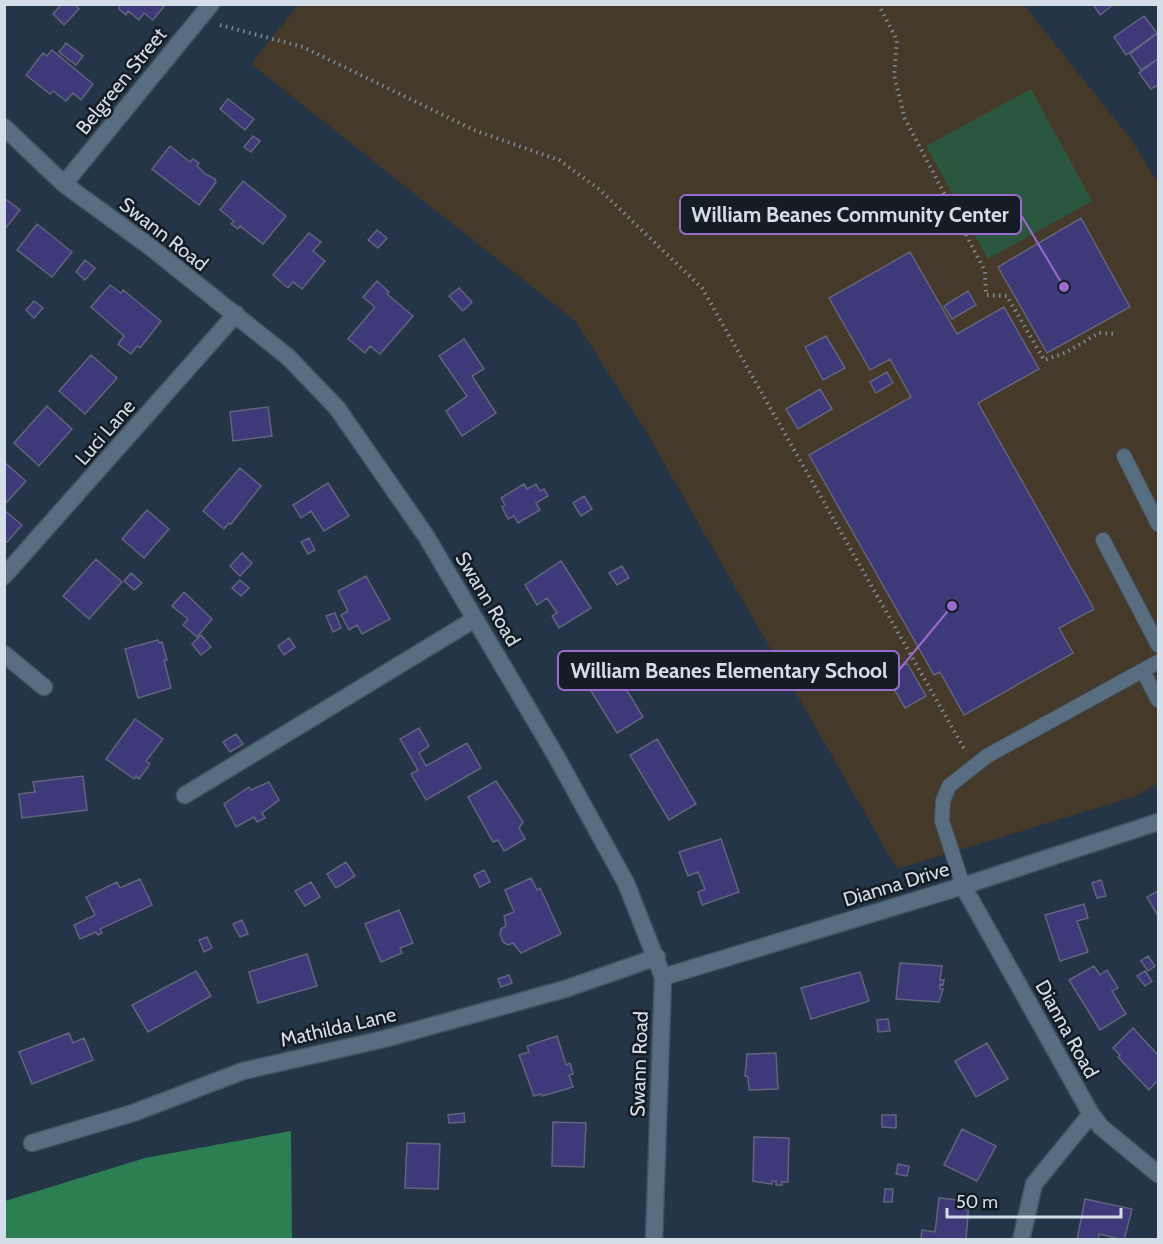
<svg xmlns="http://www.w3.org/2000/svg" width="1163" height="1244" font-family="Cabin,sans-serif">
  <style>
    .education { fill: #45392a }
    .green { fill: #2b573e }
    .forest { fill: #2c7f53 }
    .building { fill: #3e3979; stroke: #63647c; stroke-width: 1.5 }
    .lines { fill: none; stroke-linecap: round; stroke-linejoin: round }
    .service-casing { stroke: #445361; stroke-width: 16 }
    .minor-casing { stroke: #445361; stroke-width: 19 }
    .path { stroke: #7e8c9b; stroke-width: 4; stroke-dasharray: 1.5 4.5; stroke-linecap: butt }
    .service { stroke: #596d80; stroke-width: 14 }
    .minor { stroke: #596d80; stroke-width: 16 }
    .labels { text-anchor: middle; dominant-baseline: central; stroke-width: 5; stroke-linejoin: round; paint-order: stroke }
    .street-label { font-size: 20px; fill: #d3dee9; stroke: #141c24 }
    .leader { fill: none; stroke: #9a6ace; stroke-width: 2 }
    .callout-dot { fill: #9a6ace; stroke: #141c24; stroke-width: 2 }
    .callout { fill: #141c24; stroke: #9a6ace; stroke-width: 2 }
    .callout-label { font-size: 21px; text-anchor: middle; font-weight: bold; fill: #d3dee9 }
  </style>
  <rect width="100%" height="100%" fill="#243547"/>
  <path class="education" d="M298 5H1024L1130 138 1158 183V783L1136 796 897 869 645 430 575 321 251 64Z"/>
  <path class="green" d="M1031 89 1092 201 988 259 926 146Z"/>
  <path class="forest" d="M291 1131 292 1239H5V1201L145 1158Z"/>
  <path class="building" d="M62 4H75L79 9 64 25 53 14Z
    M120 4H166L153 20 144 13 139 20 128 11 126 15 119 9Z
    M1093 4H1114L1100 15Z
    M1144 16 1157 33 1126 55 1114 37Z
    M1158 33V59L1141 70 1130 54Z
    M66 43 83 56 76 65 59 52Z
    M52 50 93 84 81 100 73 93 66 101 53 91 50 94 26 75 43 53 47 56Z
    M1158 59V85L1151 89 1139 73Z
    M228 99 254 119 245 130 220 109Z
    M253 136 260 141 251 152 244 147Z
    M170 146 190 162 193 159 199 163 197 166 204 173 215 179 216 182 199 205 152 169Z
    M243 181 286 216 263 244 240 226 238 229 231 224 234 221 220 210Z
    M4 198 20 210 4 230Z
    M1081 218 1130 307 1047 353 998 267Z
    M37 224 72 252 52 277 17 250Z
    M377 230 387 238 378 248 368 240Z
    M309 233 321 242 313 251 325 261 302 289 293 282 288 288 273 275Z
    M910 252 957 334 1004 307 1039 369 978 403 1094 609 1059 628 1073 653 964 715 940 672 934 675 809 455 911 397 890 359 870 370 829 298Z
    M85 260 95 268 85 280 76 272Z
    M377 281 389 292 387 294 413 316 380 354 370 346 365 353 348 339 375 307 363 297Z
    M110 285 121 293 123 290 161 321 140 348 137 346 131 354 118 344 124 336 91 307Z
    M459 288 472 302 463 311 449 296Z
    M968 291 976 305 952 319 944 306Z
    M34 301 43 308 34 318 26 310Z
    M826 336 845 368 823 380 805 347Z
    M464 339 484 369 472 376 496 413 462 436 446 411 467 396 439 356Z
    M91 355 117 378 85 414 59 391Z
    M887 372 893 383 876 393 870 382Z
    M820 389 832 409 798 429 786 409Z
    M47 406 72 429 39 466 14 443Z
    M268 407 272 436 233 441 230 412Z
    M4 462 26 481 4 505Z
    M240 468 261 486 231 524 229 523 224 529 203 511Z
    M328 483 349 516 324 531 311 511 301 518 293 505Z
    M524 484 527 489 536 484 540 491 544 489 548 496 536 503 540 510 518 523 514 516 508 519 502 507 505 505 501 498Z
    M584 496 592 509 581 516 573 503Z
    M4 510 22 525 7 542 4 541Z
    M147 510 169 529 144 558 122 539Z
    M309 538 315 550 308 554 301 542Z
    M242 553 252 563 240 576 230 566Z
    M96 559 122 582 89 619 63 596Z
    M561 561 591 608 559 628 552 616 557 613 547 598 537 605 525 585Z
    M622 566 629 578 617 585 609 573Z
    M131 573 142 583 134 590 124 581Z
    M366 576 390 619 362 634 357 625 349 630 341 615 348 611 338 591Z
    M240 580 249 588 241 596 232 588Z
    M184 592 212 619 197 637 183 625 188 619 172 606Z
    M335 613 341 628 333 632 326 616Z
    M201 635 211 647 201 655 192 644Z
    M289 638 295 647 284 655 278 646Z
    M158 640 159 643 162 642 167 660H164L171 688 138 698 125 649Z
    M605 654 643 717 617 733 578 670Z
    M907 663 926 696 905 708 886 675Z
    M135 719 163 739 146 761 150 764 139 779 136 776 134 779 106 759Z
    M419 728 429 746 419 753 426 766 467 743 481 768 426 800 411 774 418 770 400 739Z
    M236 734 243 744 230 752 223 742Z
    M657 739 696 804 669 820 630 755Z
    M83 776 87 810 22 818 19 794 35 792 33 782Z
    M496 781 523 822 519 828 525 839 504 851 498 840 493 842 468 797Z
    M269 782 279 800 262 813 265 818 257 822 254 817 236 827 224 804 249 787 251 790Z
    M721 839 739 892 702 905 698 892 705 889 698 872 688 876 679 852Z
    M346 862 355 876 336 888 327 874Z
    M484 870 490 882 480 887 474 875Z
    M531 878 537 890 540 888 561 934 521 953 513 943 508 945 503 942 500 934 501 929 506 926 504 916 514 912 505 890Z
    M140 879 152 905 100 929 102 933 98 935 96 932 80 939 74 925 95 915 86 897 117 882 120 888Z
    M1101 880 1106 896 1097 898 1092 883Z
    M311 882 320 897 305 906 295 891Z
    M1158 891V916L1147 897Z
    M1084 904 1088 918 1077 921 1088 952 1060 961 1045 915Z
    M399 910 413 943 400 948 402 953 381 962 365 924Z
    M242 920 248 934 240 937 233 924Z
    M207 937 212 948 204 952 199 940Z
    M307 954 317 986 258 1003 249 972Z
    M1148 956 1155 966 1148 971 1141 961Z
    M900 963 942 966 940 980H944L943 985 940 984V989H943L939 1002 896 999Z
    M1094 966 1100 975 1107 970 1118 988 1112 991 1126 1014 1100 1030 1069 980Z
    M196 971 211 996 148 1032 132 1005Z
    M1145 971 1152 981 1145 986 1137 976Z
    M860 972 869 1001 811 1019 801 988Z
    M509 975 512 983 501 987 498 979Z
    M888 1019 890 1031 878 1032 877 1020Z
    M1133 1028 1158 1055V1080L1149 1090 1118 1057 1120 1055 1113 1048Z
    M69 1033 73 1043 84 1038 93 1060 32 1084 19 1052Z
    M557 1036 566 1065 570 1063 573 1074 569 1075 573 1087 542 1096 541 1094 534 1096 519 1055 529 1052 527 1046Z
    M987 1043 1008 1079 976 1097 955 1061Z
    M776 1053 778 1089 749 1090 748 1077 745 1076 747 1054Z
    M464 1113 465 1122 449 1123 448 1115Z
    M882 1115H896V1128L882 1127Z
    M553 1122 586 1123 584 1167 552 1166Z
    M962 1129 996 1146 977 1181 944 1165Z
    M754 1137 789 1138 788 1182H782V1185H776V1181H772V1184L753 1181Z
    M407 1143 440 1144 438 1189 405 1188Z
    M898 1164 909 1166 907 1176 896 1174Z
    M885 1189H893L892 1202H884Z
    M939 1198 969 1201 966 1240H921L922 1230 935 1232Z
    M1085 1199 1132 1209 1124 1240 1099 1234 1098 1240H1077Z"/>
  <g class="lines">
    <g class="service-casing">
      <path id="service" d="M1124 456 1158 524
        M1103 540 1158 645
        M1143 671 1158 700
        M963 886 942 821 943 801 949 786 987 756 1158 662"/>
    </g>
    <g class="minor-casing">
      <path id="minor" d="M4 127 64 184 149 246 288 357 337 408 426 536 556 756 626 883 663 977 654 1240
        M64 184 211 4
        M4 576 236 314
        M4 654 44 687
        M185 795 475 619
        M963 886 1091 1114 1101 1127 1158 1174
        M663 977 963 886 1158 822
        M32 1143 133 1113 243 1071 384 1039 565 989 657 957
        M1021 1240 1034 1184 1091 1114"/>
    </g>
    <path class="path" d="M878 4 897 40 894 75 905 119 985 271 986 295 1007 296 1044 360 1065 353 1099 333 1117 334
      M220 25 303 47 476 131 559 160 599 189 702 288 966 752"/>
    <use href="#service" class="service"/>
    <use href="#minor" class="minor"/>
  </g>
  <g class="labels">
    <g class="street-label">
      <text transform="translate(121 81) rotate(-51)">Belgreen Street</text>
      <text transform="translate(164 234) rotate(38)">Swann Road</text>
      <text transform="translate(105 432) rotate(-49)">Luci Lane</text>
      <text transform="translate(488 599) rotate(59)">Swann Road</text>
      <text transform="translate(896 884) rotate(-17)">Dianna Drive</text>
      <text transform="translate(338 1027) rotate(-13)">Mathilda Lane</text>
      <text transform="translate(1067 1029) rotate(61)">Dianna Road</text>
      <text transform="translate(639 1064) rotate(-88)">Swann Road</text>
    </g>
  </g>
  <path class="leader" d="M1064 287L1021 215M952 606L899 670"/>
  <g class="callout-dot">
    <circle cx="1064" cy="287" r="6"/>
    <circle cx="952" cy="606" r="6"/>
  </g>
  <g class="callout">
    <rect x="680" y="195" width="341" height="39" rx="6"/>
    <rect x="558" y="651" width="341" height="39" rx="6"/>
  </g>
  <g class="callout-label">
    <text x="850" y="222">William Beanes Community Center</text>
    <text x="729" y="678">William Beanes Elementary School</text>
  </g>
  <rect width="1163" height="1244" fill="none" stroke="#d3dee9" stroke-width="12"/>
  <path d="M947 1208v9h174v-9" fill="none" stroke="#d3dee9" stroke-width="3"/>
  <text x="956" y="1208" font-size="18" fill="#d3dee9" stroke="#141c24" stroke-width="4.5" paint-order="stroke">50 m</text>
</svg>
